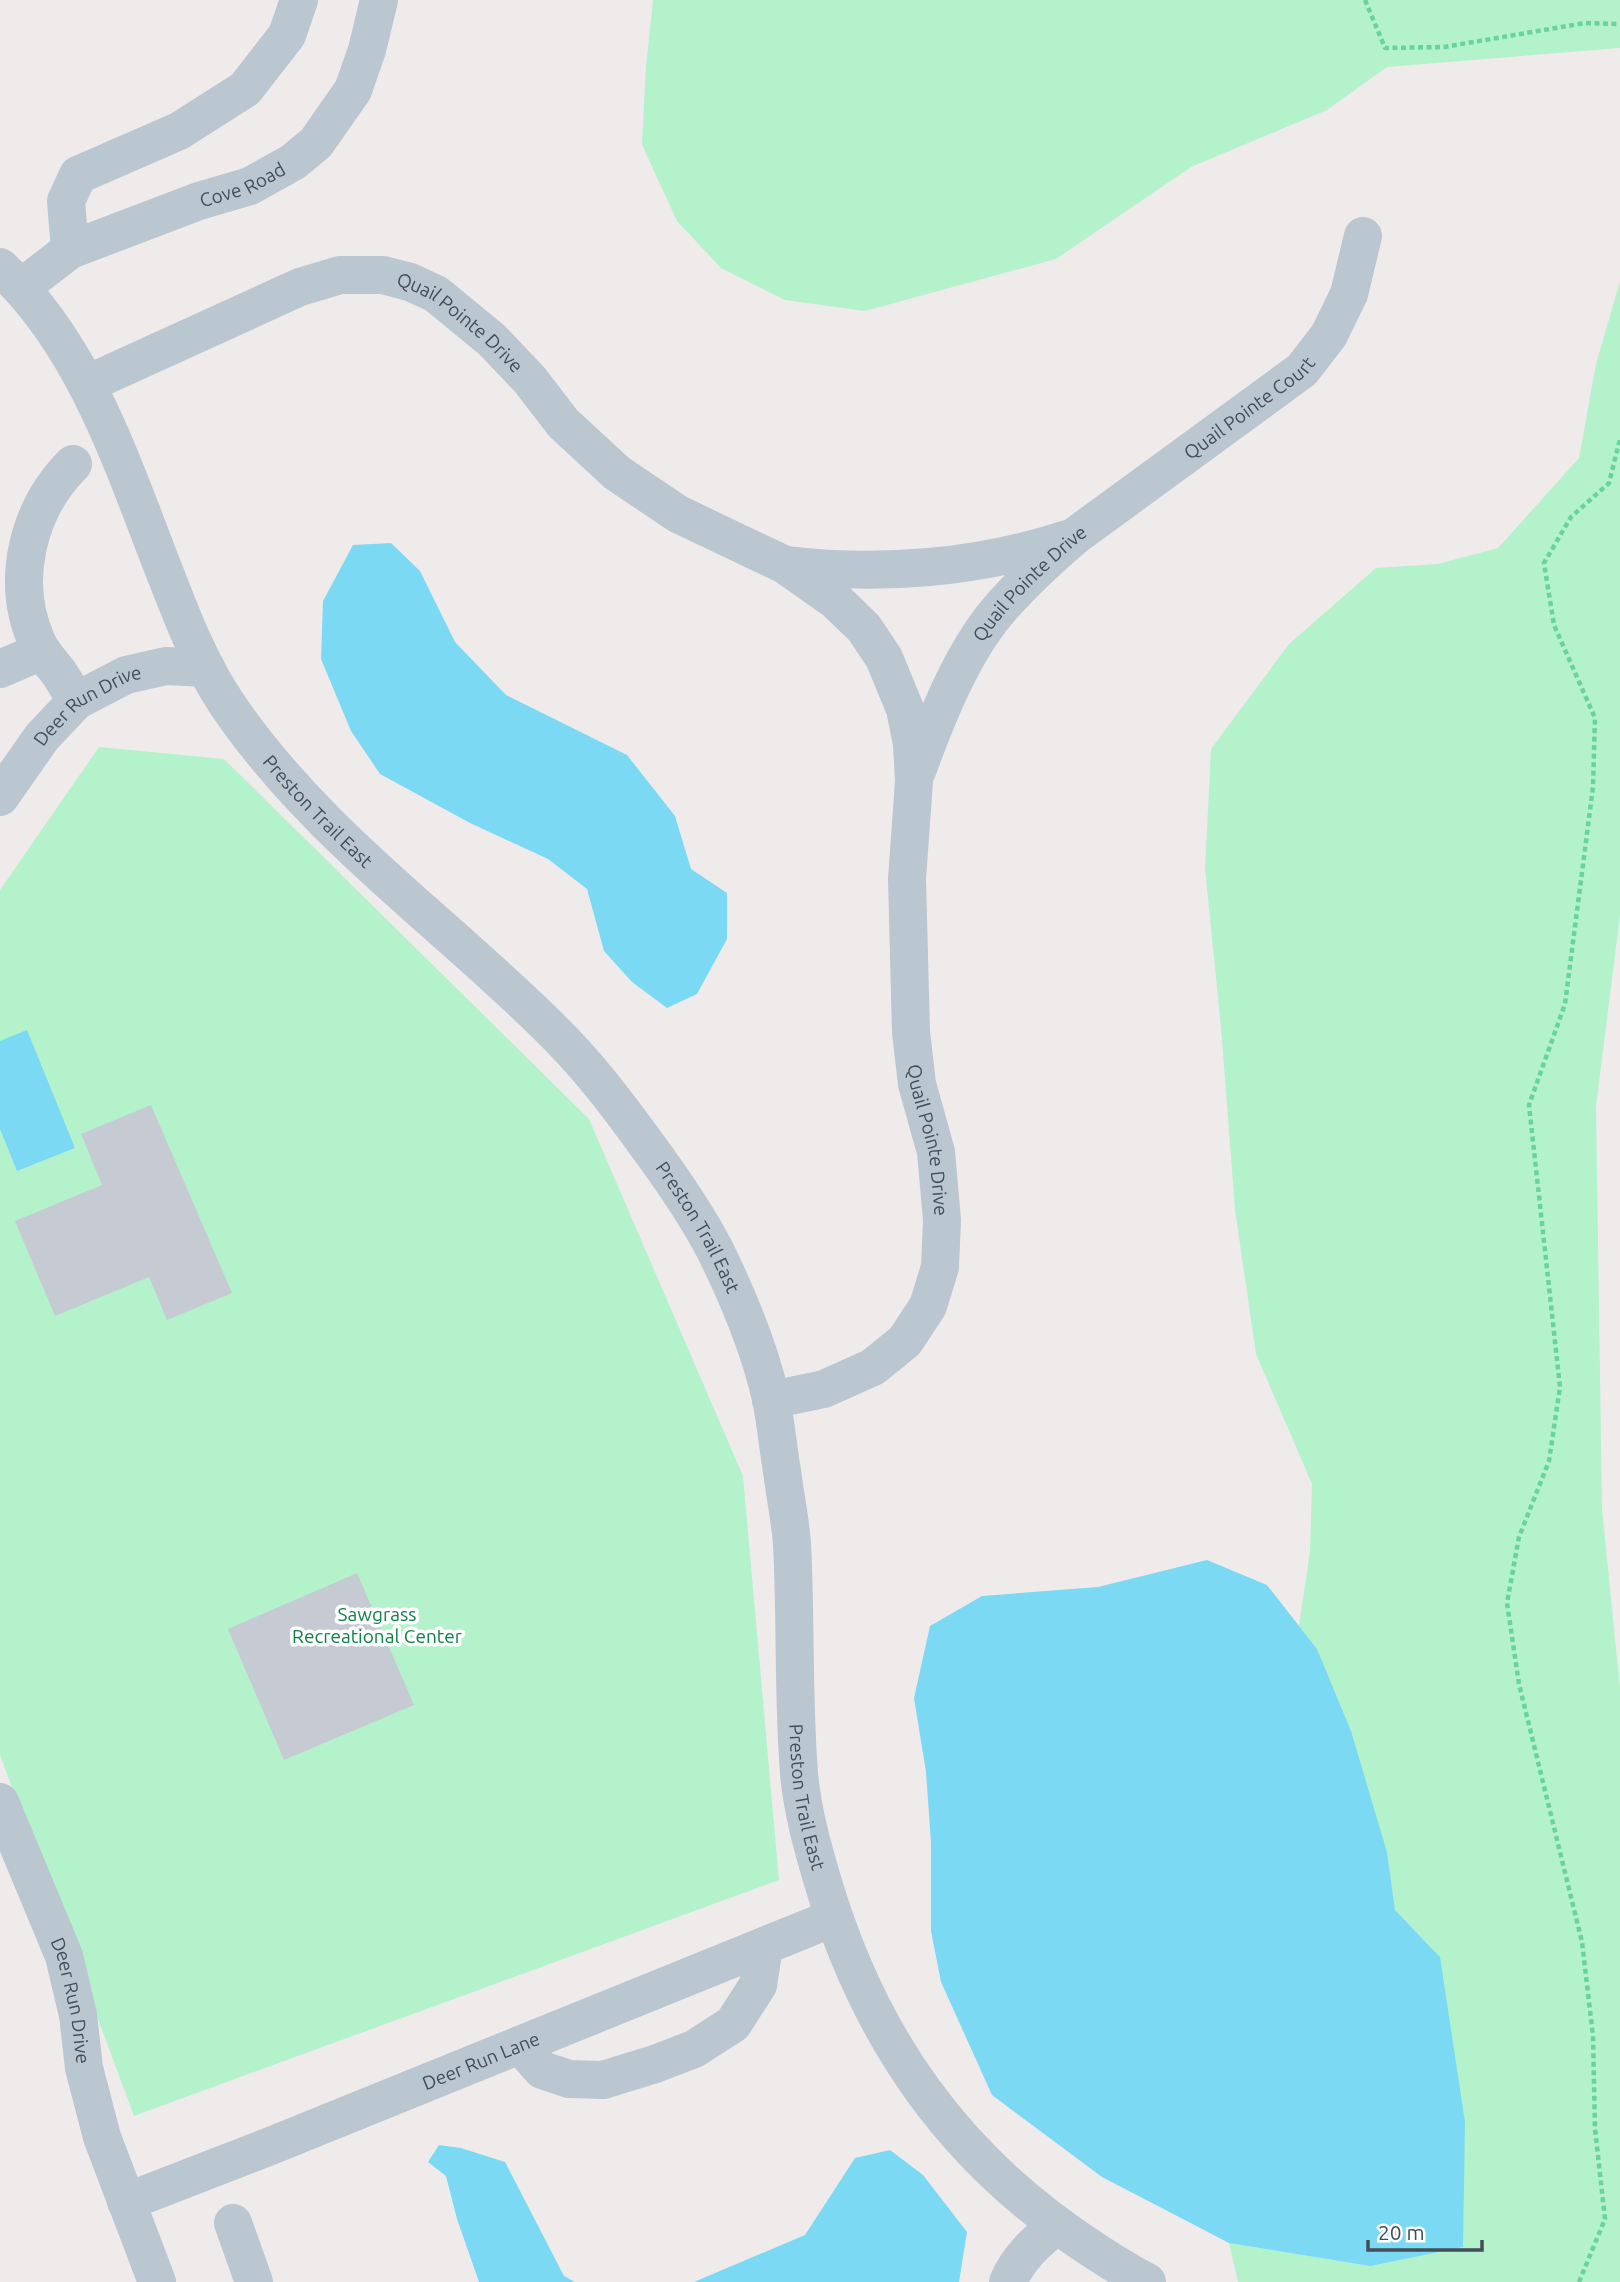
<svg xmlns="http://www.w3.org/2000/svg" width="1620" height="2282" font-family="Ubuntu,sans-serif">
  <style>
    .green { fill: #b4f2cc }
    .water { fill: #7cd9f3 }
    .building { fill: #c6cad2 }
    .lines { fill: none; stroke-linecap: round; stroke-linejoin: round }
    .path { stroke: #69d39f; stroke-width: 4.5; stroke-dasharray: 5 3.5; stroke-linecap: butt }
    .minor { stroke: #bac6d0; stroke-width: 38 }
    .labels { text-anchor: middle; dominant-baseline: central; stroke-width: 7; stroke-linejoin: round; paint-order: stroke }
    .street-label { font-size: 19px; fill: #424f5a; stroke: #fff }
    .park-label { font-size: 19px; fill: #0e8148; stroke: #fff }
  </style>
  <rect width="100%" height="100%" fill="#efebeb"/>
  <path class="green" d="M653 0H1620V48L1387 67 1327 110 1191 167 1056 259 865 311 785 300 721 268 677 221 642 145 646 66Z
    M1620 281V915L1596 1106 1602 1508 1620 1688V2282H1238L1229 2243 1370 2266 1440 1957 1395 1910 1387 1852 1317 1649 1299 1626 1310 1551 1312 1484 1256 1354 1235 1210 1221 1027 1205 869 1211 749 1289 644 1376 568 1438 564 1498 548 1579 458 1596 364Z
    M99 747 224 759 589 1119 743 1476 779 1880 134 2116 0 1755V890Z"/>
  <path class="water" d="M391 543 420 571 455 642 506 695 627 755 675 816 691 869 727 893V939L697 994 667 1008 632 982 604 951 587 889 548 859 470 823 380 774 351 731 321 659 323 601 353 545Z
    M27 1030 75 1148 17 1171 0 1129V1041Z
    M1207 1560 1267 1585 1317 1649 1351 1731 1387 1852 1395 1910 1440 1957 1465 2122 1463 2247 1370 2266 1229 2243 1102 2177 992 2095 941 1982 931 1931V1842L926 1772 914 1698 930 1626 982 1596 1098 1587Z
    M439 2145 461 2148 505 2162 564 2276 575 2282H479L457 2219 446 2176 428 2162Z
    M890 2150 923 2175 967 2232 959 2282H694L805 2235 855 2158Z"/>
  <path class="building" d="M151 1105 232 1293 167 1320 149 1277 55 1316 15 1221 102 1185 81 1134Z
    M357 1573 414 1705 284 1760 228 1629Z"/>
  <g class="lines">
    <path class="path" d="M1365 0 1385 48 1444 47 1585 23 1620 24
      M1579 2282 1605 2219 1595 2129 1593 2036 1582 1942 1519 1684 1507 1603 1519 1537 1549 1461 1560 1387 1529 1105 1565 1004 1593 787 1595 718 1554 625 1544 563 1571 517 1609 483 1620 439"/>
    <g class="minor">
      <path d="M70 250 66 201 78 175 179 131 245 89 287 35 299 0"/>
      <path id="s1" d="M0 267C86 347 123 466 165 573 182 617 200 664 227 704 314 833 443 921 551 1029 586 1063 615 1101 644 1141 670 1176 696 1213 716 1252 739 1299 760 1349 771 1399 776 1423 778 1448 782 1471 785 1495 790 1519 792 1543 796 1620 793 1697 799 1773 802 1809 812 1845 822 1879 869 2039 955 2161 1095 2251 1112 2262 1129 2273 1147 2282"/>
      <path id="s2" d="M22 287 70 250 199 201 250 186 293 162 316 143 353 90 367 50 379 0"/>
      <path id="s3" d="M87 384 300 287 340 275H383L410 282 436 294 492 340 530 380 563 423 617 473 678 514 785 565 836 601 864 628 884 658 905 709 912 744 914 781 907 879 911 1032 917 1084 936 1152 942 1220 940 1267 928 1306 905 1341 873 1367 824 1389 771 1400"/>
      <path d="M73 464C27 510 10 582 37 642 42 654 52 663 59 673 65 682 70 691 76 701"/>
      <path d="M787 565C881 576 978 568 1067 539"/>
      <path d="M0 669 42 651"/>
      <path id="s4" d="M917 771C936 719 961 655 997 612 1021 584 1048 559 1075 536L1302 370 1329 335 1349 294 1363 236"/>
      <path id="s5" d="M0 797 42 737 76 701 126 675 166 666 206 668"/>
      <path id="s6" d="M0 1802 64 1956 78 2015 84 2068 102 2137 157 2282"/>
      <path d="M520 2045 542 2070 569 2079 603 2080 655 2064 694 2049 733 2024 758 1985 764 1946"/>
      <path id="s7" d="M126 2202 268 2147 833 1918"/>
      <path d="M233 2223 254 2282"/>
      <path d="M1008 2282C1018 2258 1036 2242 1056 2226"/>
    </g>
  </g>
  <g class="labels">
    <g class="street-label">
      <text stroke="none"><textPath href="#s2" startOffset="245">Cove Road</textPath></text>
      <text stroke="none"><textPath href="#s3" startOffset="411">Quail Pointe Drive</textPath></text>
      <text stroke="none"><textPath href="#s4" startOffset="504">Quail Pointe Court</textPath></text>
      <text stroke="none"><textPath href="#s4" startOffset="222">Quail Pointe Drive</textPath></text>
      <text stroke="none"><textPath href="#s5" startOffset="130">Deer Run Drive</textPath></text>
      <text stroke="none"><textPath href="#s1" startOffset="637">Preston Trail East</textPath></text>
      <text stroke="none"><textPath href="#s3" startOffset="1449">Quail Pointe Drive</textPath></text>
      <text stroke="none"><textPath href="#s1" startOffset="1204">Preston Trail East</textPath></text>
      <text stroke="none"><textPath href="#s1" startOffset="1792">Preston Trail East</textPath></text>
      <text stroke="none"><textPath href="#s6" startOffset="212">Deer Run Drive</textPath></text>
      <text stroke="none"><textPath href="#s7" startOffset="382">Deer Run Lane</textPath></text>
    </g>
    <g class="park-label">
      <text x="377" y="1614">Sawgrass<tspan x="377" dy="22">Recreational Center</tspan></text>
    </g>
  </g>
  <path d="M1368 2240v10h114v-10" fill="none" stroke="#424f5a" stroke-width="3.5"/>
  <text x="1378" y="2240" font-size="21" fill="#424f5a" stroke="#ffffff" stroke-width="5" paint-order="stroke">20 m</text>
</svg>
